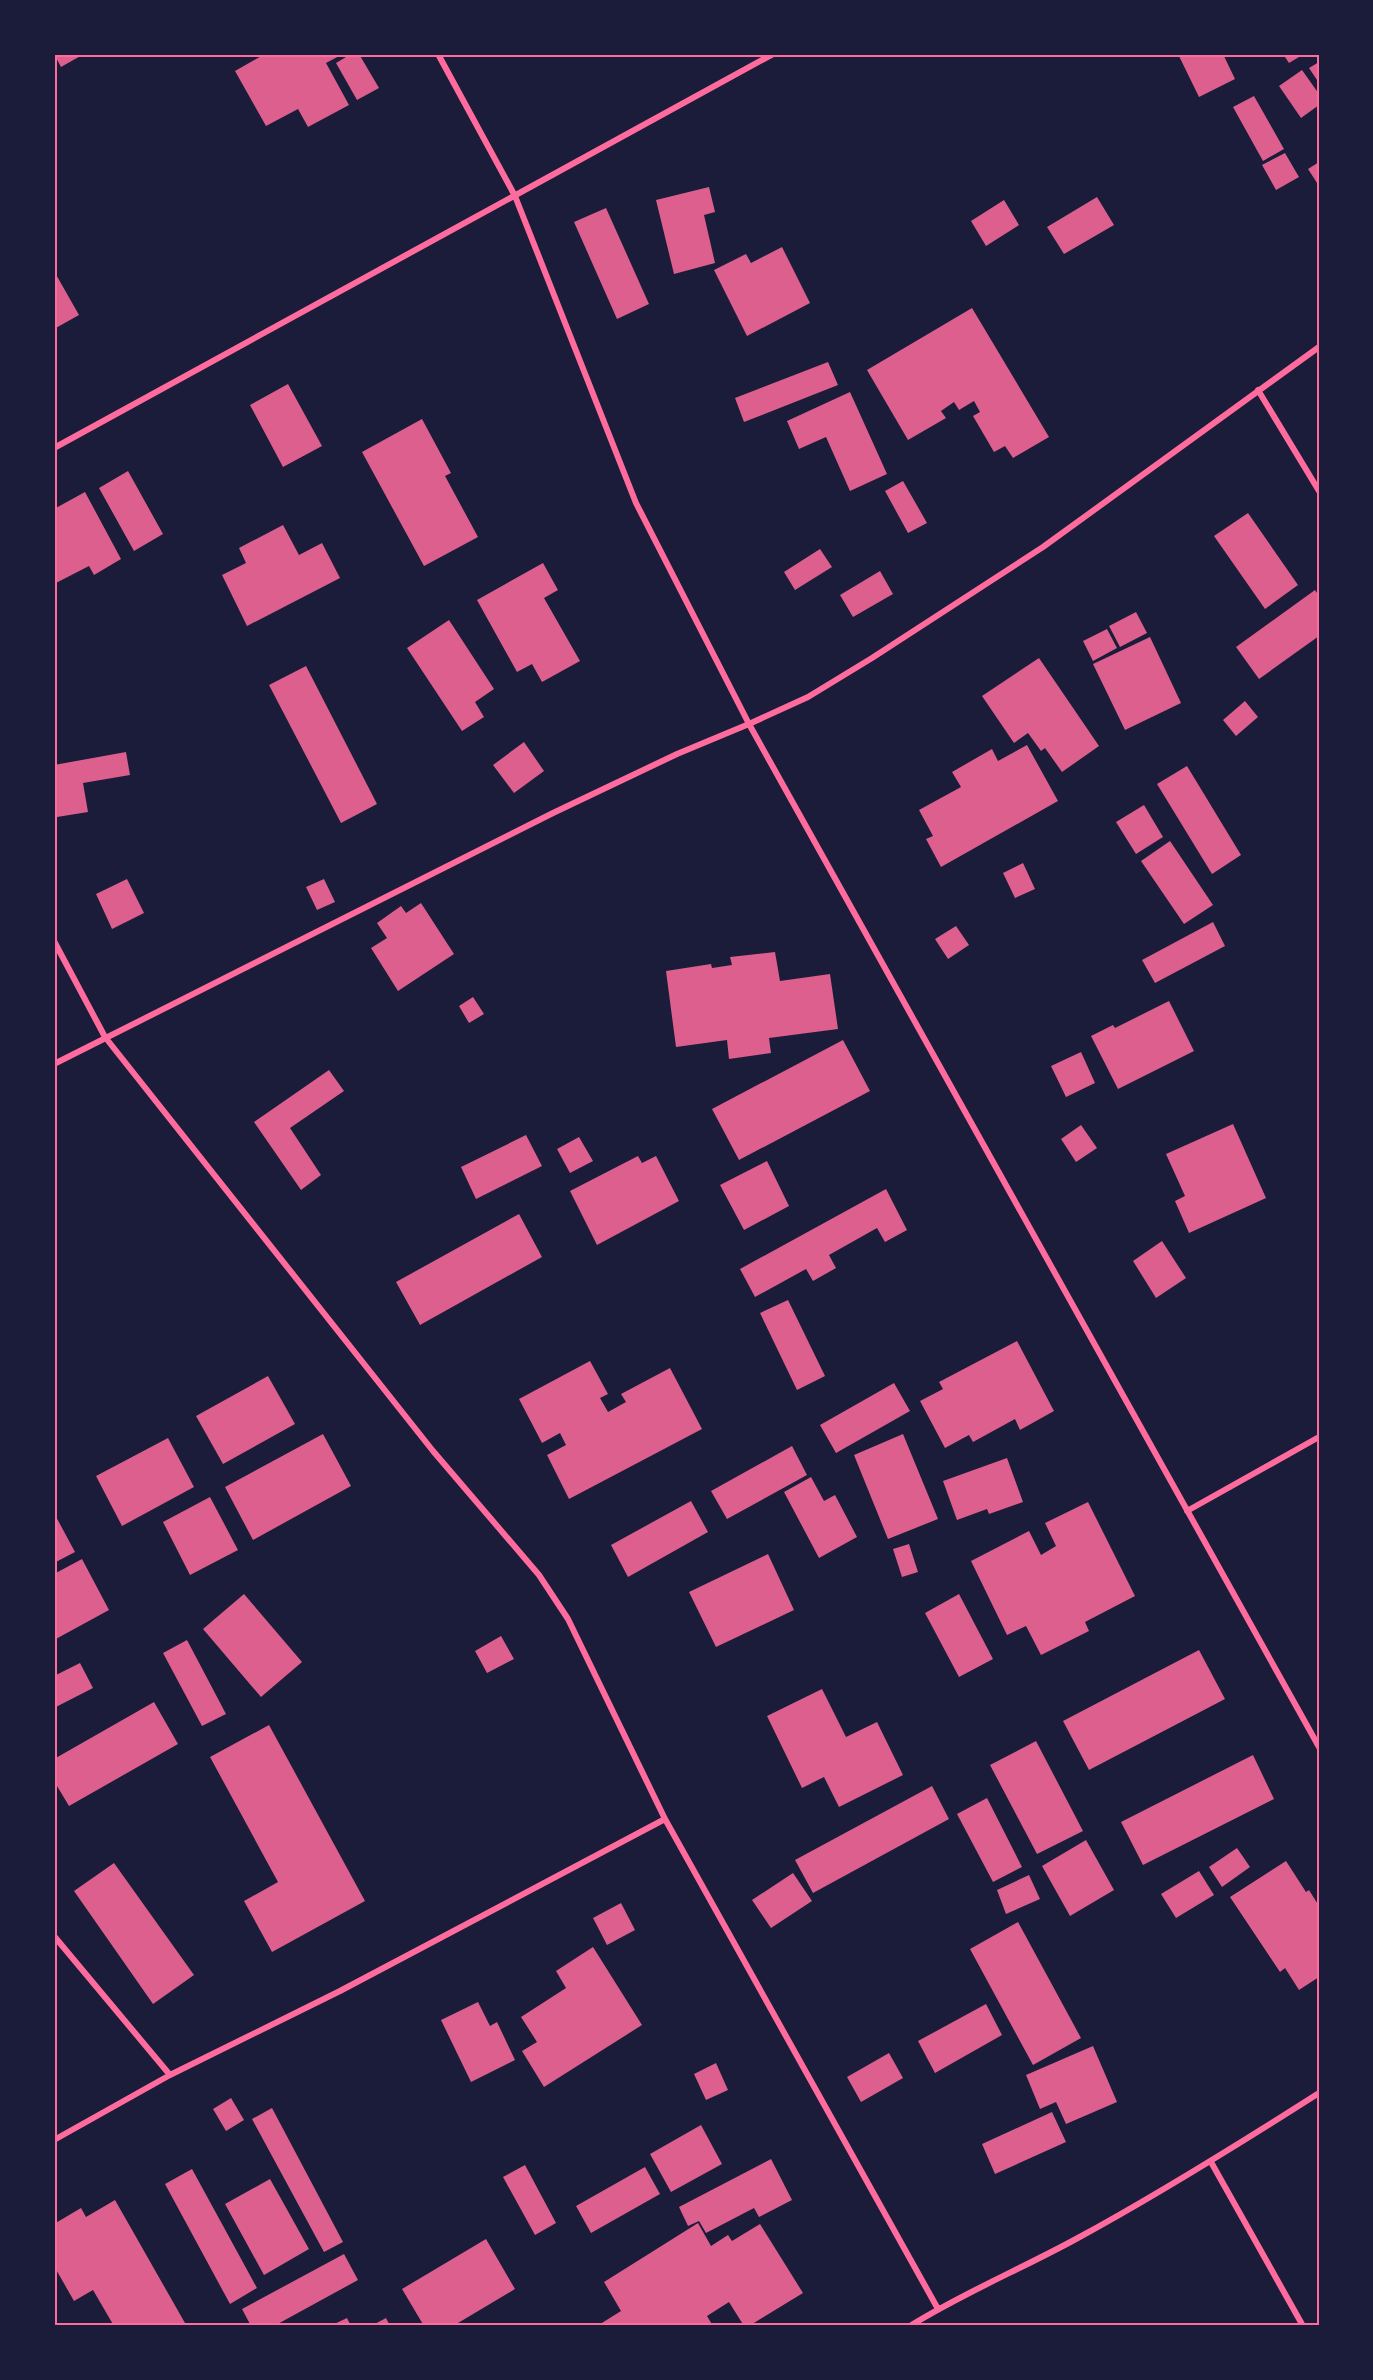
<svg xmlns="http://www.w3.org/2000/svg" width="1373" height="2380" font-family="'Space Grotesk',sans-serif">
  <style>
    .building { fill: #dd5f8e }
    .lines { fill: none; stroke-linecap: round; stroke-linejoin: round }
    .minor { stroke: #ff6b9d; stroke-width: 6 }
    .neatline { fill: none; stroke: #ff6b9d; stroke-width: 2 }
  </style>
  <rect width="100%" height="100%" fill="#1b1b3a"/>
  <path class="building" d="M54 54H84L61 67Z
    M265 54H343L326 63 349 105 308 127 298 109 266 126 235 71Z
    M351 54H359L379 88 357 100 336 63Z
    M1178 54H1223L1235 79 1199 97Z
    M1283 54H1304L1289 63Z
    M1319 62V83L1309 68Z
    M1302 70 1319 94V105L1301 118 1279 86Z
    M1254 96 1284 149 1263 161 1233 107Z
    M1285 153 1299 177 1276 190 1262 165Z
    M1319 162V186L1308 169Z
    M709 187 715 212 704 215 715 263 674 274 656 200Z
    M1097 197 1114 225 1064 254 1047 227Z
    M1004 200 1019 225 986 246 971 221Z
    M606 208 649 304 617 319 574 222Z
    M782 247 810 303 747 336 714 270 746 254 751 263Z
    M54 271 79 315 54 329Z
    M972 308 1049 437 1013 458 1005 446 994 452 973 416 980 412 974 401 959 410 954 402 941 411 946 418 908 440 867 370Z
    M828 362 838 385 744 422 735 398Z
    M288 384 322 446 283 467 250 405Z
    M850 392 887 474 850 491 826 437 799 449 787 421Z
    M422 419 451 473 445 476 478 537 424 566 362 452Z
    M128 471 163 534 134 551 99 488Z
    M903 481 927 523 908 533 885 491Z
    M85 492 121 559 94 575 89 566 54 584V509Z
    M1248 513 1298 585 1265 609 1214 536Z
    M283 525 299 555 322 543 340 578 247 626 222 575 246 563 239 548Z
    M820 549 832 567 795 590 784 572Z
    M543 563 558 590 544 598 580 661 542 682 532 664 517 672 477 600Z
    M880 571 893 594 853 617 840 595Z
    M1315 590 1319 596V636L1259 679 1236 647Z
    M1136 612 1147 633 1120 647 1109 626Z
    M449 620 494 689 475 702 484 717 462 731 407 648Z
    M1107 629 1117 648 1093 661 1083 641Z
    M1150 637 1181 703 1125 730 1093 664Z
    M1039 658 1099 746 1062 772 1045 748 1041 751 1028 733 1014 743 982 696Z
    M306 666 377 804 341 823 269 685Z
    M1245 701 1258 717 1236 736 1223 720Z
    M524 742 544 771 514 793 493 765Z
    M1027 745 1058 801 941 867 926 839 933 836 919 810 961 787 952 772 992 749 998 761Z
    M126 752 130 775 83 783 88 812 57 817 54 798V765Z
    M1187 766 1241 855 1212 874 1157 784Z
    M1144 805 1163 837 1136 854 1116 822Z
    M1170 841 1213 905 1184 924 1141 861Z
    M1023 863 1035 889 1015 898 1003 873Z
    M127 879 144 913 112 929 96 894Z
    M324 879 335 902 317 910 306 887Z
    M421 903 454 954 398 991 371 948 387 938 377 923 401 906 406 913Z
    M1213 922 1225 946 1155 983 1142 960Z
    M956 926 969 945 948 959 935 939Z
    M775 952 780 981 830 974 838 1029 769 1038 771 1053 729 1059 727 1040 676 1047 666 971 711 964 712 968 732 965 730 957Z
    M473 997 484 1014 469 1023 459 1006Z
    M1169 1001 1194 1051 1118 1089 1091 1036 1113 1025 1115 1028Z
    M843 1040 870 1091 739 1160 712 1109Z
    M1081 1052 1095 1083 1066 1097 1051 1066Z
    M329 1070 344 1091 290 1128 321 1175 301 1190 254 1122Z
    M1233 1124 1266 1198 1189 1233 1175 1201 1185 1196 1166 1154Z
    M1081 1125 1097 1148 1076 1162 1061 1139Z
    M526 1135 542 1166 476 1199 461 1167Z
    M579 1137 593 1161 570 1173 557 1149Z
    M638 1156 642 1163 656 1156 679 1201 597 1245 570 1191Z
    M767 1161 789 1206 744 1230 720 1185Z
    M886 1189 907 1230 885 1242 877 1228 829 1255 836 1268 813 1281 806 1269 755 1297 740 1269Z
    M519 1214 542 1257 420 1325 396 1282Z
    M1162 1241 1186 1278 1156 1298 1133 1261Z
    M788 1300 825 1376 797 1390 760 1313Z
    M1017 1341 1054 1411 1020 1430 1015 1419 973 1442 969 1435 945 1448 920 1401 943 1389 939 1382Z
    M590 1361 608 1394 600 1398 608 1412 626 1402 621 1394 670 1368 702 1429 569 1499 547 1455 566 1445 560 1433 542 1443 519 1399Z
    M268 1376 295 1424 223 1464 196 1416Z
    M894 1383 910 1411 836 1453 820 1425Z
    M323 1434 351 1486 253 1540 225 1487Z
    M903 1434 938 1519 888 1539 854 1455Z
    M168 1438 194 1487 122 1526 96 1476Z
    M792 1446 807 1475 727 1519 711 1491Z
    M1007 1458 1023 1502 989 1514 987 1509 957 1520 943 1481Z
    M811 1477 824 1501 835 1495 857 1537 819 1558 784 1492Z
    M210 1497 238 1550 190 1575 163 1522Z
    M691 1501 708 1532 628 1577 611 1545Z
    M1088 1502 1135 1596 1085 1622 1089 1631 1041 1655 1026 1626 1007 1635 971 1561 1029 1531 1041 1555 1056 1546 1045 1523Z
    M54 1513 75 1552 54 1563Z
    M909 1544 918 1572 902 1577 893 1549Z
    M768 1554 794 1610 716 1647 689 1592Z
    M82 1559 109 1610 54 1640V1574Z
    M244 1594 302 1662 261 1697 203 1629Z
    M959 1594 993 1659 959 1677 925 1613Z
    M501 1636 514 1659 487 1673 475 1651Z
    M187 1640 226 1714 202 1726 163 1653Z
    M1199 1650 1225 1699 1089 1770 1063 1721Z
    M80 1663 93 1688 54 1708V1676Z
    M822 1689 846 1737 877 1722 903 1775 839 1807 824 1777 802 1788 767 1716Z
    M154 1702 178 1744 69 1806 54 1781V1759Z
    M269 1725 365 1901 272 1952 244 1901 278 1882 210 1757Z
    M1036 1741 1083 1831 1037 1854 990 1765Z
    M1253 1755 1274 1799 1143 1865 1121 1822Z
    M932 1786 949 1819 813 1893 795 1860Z
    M987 1798 1022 1867 993 1882 957 1814Z
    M1086 1840 1114 1890 1070 1916 1042 1866Z
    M1237 1848 1250 1867 1222 1887 1209 1867Z
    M1286 1861 1306 1892 1309 1890 1319 1906V1977L1299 1990 1285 1968 1280 1972 1230 1897Z
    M114 1863 194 1975 153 2004 74 1891Z
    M1199 1871 1214 1895 1176 1918 1161 1894Z
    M793 1873 812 1901 771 1928 752 1900Z
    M1029 1875 1040 1899 1006 1914 997 1890Z
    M621 1903 635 1930 607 1945 593 1918Z
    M1018 1922 1081 2038 1033 2065 970 1949Z
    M593 1947 642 2025 544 2087 522 2051 537 2042 521 2017 566 1988 556 1971Z
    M478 2002 490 2026 497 2022 515 2060 471 2082 441 2020Z
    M986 2004 1002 2035 935 2073 918 2041Z
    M1093 2046 1117 2102 1066 2124 1056 2102 1040 2109 1026 2075Z
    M889 2053 903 2078 861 2102 847 2077Z
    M716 2063 728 2090 706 2100 694 2074Z
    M231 2098 244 2120 226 2131 213 2109Z
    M272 2108 343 2242 324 2252 252 2119Z
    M1052 2112 1066 2142 995 2174 982 2144Z
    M701 2125 722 2164 671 2192 650 2154Z
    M771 2159 792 2200 759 2217 754 2208 706 2233 699 2221 688 2226 679 2207Z
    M525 2165 556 2223 535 2235 503 2177Z
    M645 2167 660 2194 591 2233 576 2206Z
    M192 2169 257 2288 230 2304 165 2184Z
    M270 2179 309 2249 264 2275 225 2204Z
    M115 2200 185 2323 180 2326H114L93 2290 74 2301 54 2266V2224L81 2208 86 2217Z
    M698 2223 711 2246 728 2235 732 2241 760 2224 803 2293 749 2326H744L729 2302 707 2316 713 2326H597L621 2311 604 2282Z
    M486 2239 515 2289 453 2326H424L402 2289Z
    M344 2254 358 2280 274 2326H251L242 2309Z
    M347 2318 351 2326H330Z
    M386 2318 390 2326H371Z"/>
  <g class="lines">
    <path class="minor" d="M438 54 515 196 636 503 749 724 1319 1747
      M1258 390 1319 491
      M54 448 773 54
      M54 941 105 1037 433 1451 539 1575 568 1619 665 1819 938 2309
      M54 1064 553 813 677 754 749 724 808 697 872 658 1043 547 1319 347
      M1187 1511 1319 1437
      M54 1936 170 2075
      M54 2140 170 2075 340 1991 665 1819
      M1211 2162 1303 2326
      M910 2326C963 2293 1021 2269 1076 2239 1159 2194 1239 2144 1319 2093"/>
  </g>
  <rect width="1373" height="2380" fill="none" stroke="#1b1b3a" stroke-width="111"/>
  <rect x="56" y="56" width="1262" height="2268" class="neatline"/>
</svg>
